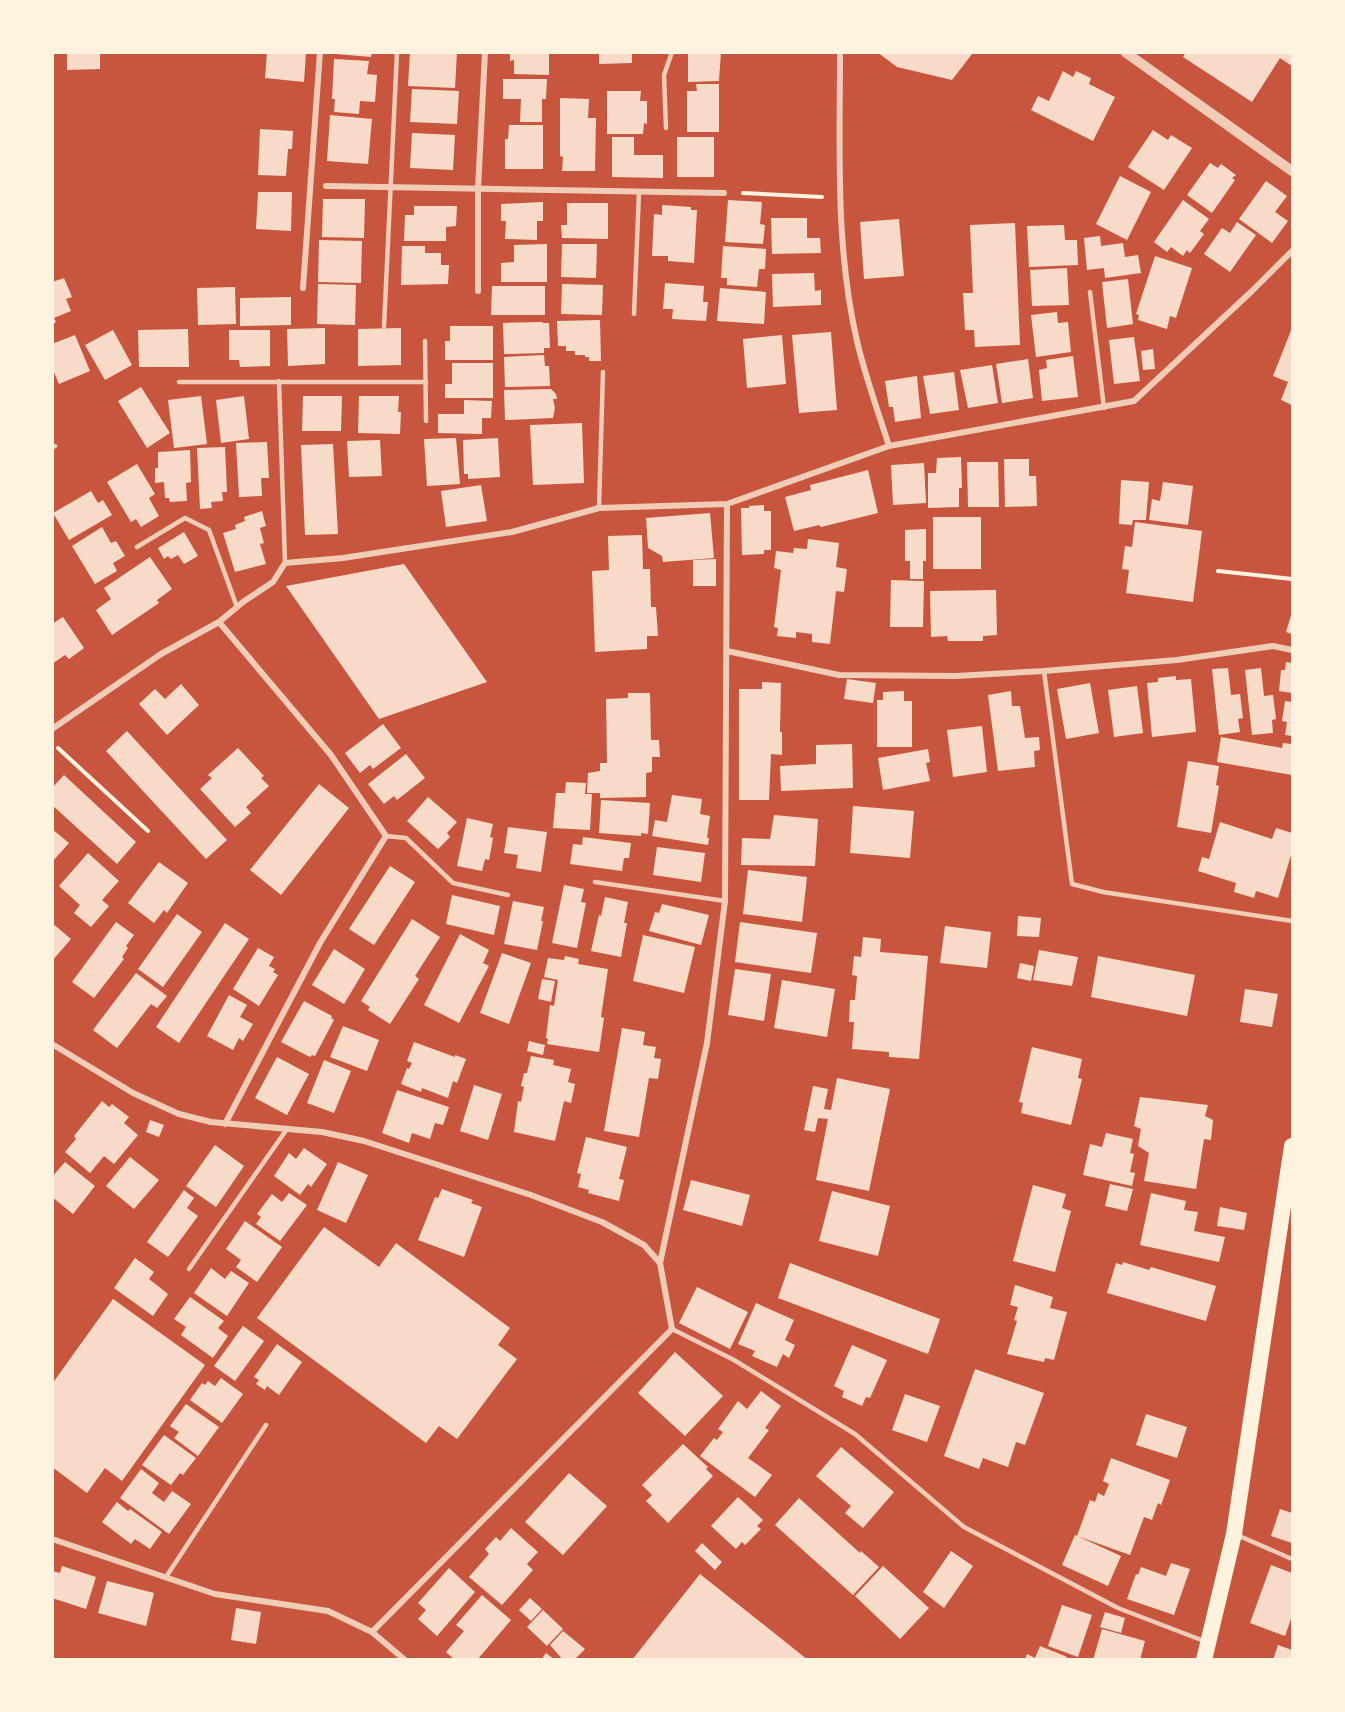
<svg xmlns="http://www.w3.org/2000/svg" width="1345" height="1712" font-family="'Nunito Sans',sans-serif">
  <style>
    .building { fill: #f7dbc8 }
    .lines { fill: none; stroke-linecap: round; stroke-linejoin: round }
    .path { stroke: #fff3e0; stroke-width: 4 }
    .service { stroke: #f1ccb7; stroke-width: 4.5 }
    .minor { stroke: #f1ccb7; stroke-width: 6 }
    .tertiary { stroke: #f1ccb7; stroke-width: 10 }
    .trunk { stroke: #fff3e0; stroke-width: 16 }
  </style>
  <rect width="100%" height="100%" fill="#c8553d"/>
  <path class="building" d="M67 52H100V69L67 70Z
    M267 52H306L304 82 265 78Z
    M336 52H372L371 57 336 54Z
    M410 52H457L455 88 408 86Z
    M510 52H549V75L514 74V60L510 61Z
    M599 52H632V63L599 64Z
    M688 52H721L719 81 688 82Z
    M877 52H970L972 54 952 80 897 67Z
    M1186 52H1292V66L1280 58 1252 102 1183 57Z
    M334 59 369 61 367 74 377 75 375 102 360 101 359 114 334 112 335 99H332Z
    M1063 71 1073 77 1076 71 1091 78 1089 84 1115 97 1093 141 1031 110 1038 96 1049 101Z
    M503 79H547L546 99H542V122H520L521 99H503Z
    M696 84H719V132H687V91H697Z
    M412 89 459 91 457 124 410 122Z
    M607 91H641L640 101H647V124L644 123 643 134H607Z
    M560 98 589 99 588 118H596L595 171H562L563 157 560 156Z
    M330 115 372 119 368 164 327 161Z
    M509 125H543V169H505V139H508Z
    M260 129 293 131 292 149H288L286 176 258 175Z
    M1153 130 1168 140 1171 135 1192 148 1164 190 1128 167Z
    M412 133 455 135 453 170 410 168Z
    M612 137H634V155H663V178L612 177Z
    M677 137H714V177H677Z
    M1210 163 1218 168 1221 164 1236 175 1232 178 1235 180 1212 213 1187 195Z
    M1120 176 1151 192 1127 240 1096 224Z
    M1266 181 1287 196 1275 212 1288 221 1272 243 1239 219Z
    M258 192H292L291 231 256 229Z
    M323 199H365L364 238 322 237Z
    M728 200 762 202 760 224 765 225 763 244 725 242Z
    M1183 200 1209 219 1200 231 1204 234 1190 253 1187 250 1183 256 1171 247 1167 252 1154 242Z
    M543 202V221H537V240L505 239 506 221H501V204Z
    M567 203H608V239L562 238 561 225H567Z
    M662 205 691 207V210H697L694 263 668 261V256H652L654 214 662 215Z
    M414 206H457L456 226 446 227V241H404L405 215H414Z
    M771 218H807V238H820L821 253 772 254Z
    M899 219 904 276 864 279 860 222Z
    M1237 222 1256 235 1230 272 1204 254 1222 228 1230 233Z
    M1015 223 1020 345 975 347 974 330H965L963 293H973L970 225Z
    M1064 225 1065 240H1077L1078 265 1029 267 1027 226Z
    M1100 236 1101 246 1123 243 1125 257 1138 255 1141 273 1105 278 1104 268 1087 270 1084 238Z
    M319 240 362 241 361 283 318 282Z
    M547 244V282H501V263L514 262V245Z
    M562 244H597L596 278 561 277Z
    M402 246H425V253H441V265H449L448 284 401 285Z
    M723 246 766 249 765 269H759L757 287 727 285V278H721Z
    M1155 256 1192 268 1176 318 1170 316 1167 329 1138 320 1139 315 1136 314Z
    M1067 268 1069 305 1032 306 1030 270Z
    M814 273 815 291 821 290V305L773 307 772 274Z
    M64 278 72 297 66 299 71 311 54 318 56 322 52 324V282Z
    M1128 279 1133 324 1107 328 1102 282Z
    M665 283 704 286 703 302H708L706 321 672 319 673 309H663Z
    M318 284 356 285 355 325 317 324Z
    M562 284 603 285 602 315 561 314Z
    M492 286H545V315H491Z
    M235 287 236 324 198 325 197 288Z
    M720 288 766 292 764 324 717 321Z
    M291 297V325L240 326V298Z
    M1057 312 1058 323 1068 322 1071 352 1036 357 1031 315Z
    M600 320 601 361H589V357H585V355H575V351H566V346H558L557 321Z
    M542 322 543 323H549L550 348H544V353L504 354 503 323Z
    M450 326H493V360H445V341H450Z
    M325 328V364L288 366 287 329Z
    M401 328V365L358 366V329Z
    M1292 328V405L1281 400 1288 382 1273 376Z
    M188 329 189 367H139L138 330Z
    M113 330 132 365 105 380 85 345Z
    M229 330H270V366L240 367 239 360H229Z
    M831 332 837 410 799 413 792 335Z
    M75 335 90 371 59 384 52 368V344Z
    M782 335 786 384 747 388 743 339Z
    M1134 337 1140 381 1114 384 1109 340Z
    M1153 349 1155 369 1143 370 1141 351Z
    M544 355 545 366H549L550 386 505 387 504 357Z
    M1073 356 1078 397 1042 401 1039 370 1047 368 1046 360Z
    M1028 359 1033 398 1002 403 996 364Z
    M452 363H493V398H445V384H452Z
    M992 365 998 403 968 408 960 370Z
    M954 372 959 410 930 414 923 376Z
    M917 376 921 418 895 422 893 407H889L885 381Z
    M141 387 170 433 147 448 118 401Z
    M551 389 556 394 557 399H553L555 408 553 418 505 420 504 390Z
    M201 396 207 444 174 448 168 400Z
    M244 396 249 439 221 443 216 400Z
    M303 396H342L341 431H302Z
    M359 396H399L398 412H401L400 434 358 433Z
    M464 400 492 401 491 418H482V434L438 433V414H464Z
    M582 423 584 483 533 485 530 425Z
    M456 438 460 484 427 486 424 439Z
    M498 438 500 477 468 479V474H464L463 440Z
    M380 440 382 476 349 477 347 441Z
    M267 442 269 478H261L262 496 239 497 236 443Z
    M333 444 338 534 305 535 301 445Z
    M225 447 227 492H222L223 501 211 502 212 508 200 509 197 448Z
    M190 450 191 482 186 483 187 501 170 502 169 498H165L164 482 155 483V468H158V452Z
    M961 457 962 488H959V507L928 508V473H936L937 458Z
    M1004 459H1029V476H1036L1037 506 1005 507Z
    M967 462H998L999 507H968Z
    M924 463 926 503 893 505 891 465Z
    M137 464 155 494 149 498 159 516 141 527 136 519 131 522 107 482Z
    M868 470 878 513 821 527 819 525 794 531 785 497 811 490 810 485Z
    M1121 480 1149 482 1146 520H1133L1132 525 1119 524Z
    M1163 482 1193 486 1188 525 1149 520 1152 499 1160 501Z
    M481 485 487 521 446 527 441 491Z
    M91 491 98 503 103 500 112 515 69 540 53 513Z
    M764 505V511H771V550H764V554L742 555 741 508H749V506Z
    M262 511 266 526 260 528 264 543 260 544 266 564 235 572 223 533 236 529 235 525 245 521 244 517Z
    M710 513 714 558 663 562 662 556 648 548 646 518Z
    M933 517H981V569H933Z
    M1135 522 1202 531 1193 602 1126 593 1129 570 1122 569 1125 546 1132 547Z
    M102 527 111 543 116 541 125 556 113 563 117 571 95 584 72 546Z
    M926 529V561H923V579H910V561H905V530Z
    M184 532 198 556 184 564 178 555 171 559 168 556 164 559 158 548Z
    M642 535 643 569H650L651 607H656L658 636H647V649L595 652 592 571 609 570 608 536Z
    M808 539 839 543 836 567 847 569 844 592 836 591 830 644 812 642V634L796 632V638L777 636 778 628 774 627 781 570 774 568 776 551 793 553 794 548 807 549Z
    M150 557 172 589 157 600 159 603 112 635 96 610 111 599 104 588Z
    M716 559V586H693V560Z
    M404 564 487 682 379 719 286 586Z
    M891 580 924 581 923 627H890Z
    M996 590 997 635 983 636V641H948L947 636 931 637 930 591Z
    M1292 612V634L1286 632Z
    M63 617 84 648 69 659 65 655 52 664V624Z
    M1286 662 1292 663V693L1279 691 1281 670H1285Z
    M1228 668 1231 695 1240 694 1243 718 1238 719 1240 732 1219 735 1212 669Z
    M1261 668 1264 696 1273 695 1276 719 1272 720 1273 733 1252 735 1245 670Z
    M1176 676V680L1191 679 1196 732 1152 737 1147 683 1158 682V678Z
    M847 679 876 683 873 703 844 699Z
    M762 682 781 683 780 732H782V755L771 754 769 800H739V689H762Z
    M1090 683 1099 733 1066 739 1057 689Z
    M181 684 199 705 167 735 139 704 155 689 165 699Z
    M1137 686 1143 733 1114 737 1108 690Z
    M904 691V701H912V747H877V700H883V692Z
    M1011 691 1012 706H1020L1025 738 1039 737 1040 750 1034 751 1035 767 998 771 988 695Z
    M628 693H650L651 740H659L660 757H652V772L646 773V797L600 798V793H587L588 773 600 771V763H607L606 699 628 698Z
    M1285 701 1292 702V736L1285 735 1287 722 1282 721Z
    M383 724 401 748 373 769 370 765 360 773 345 753Z
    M982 726 987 772 953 777 947 730Z
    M127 731 227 840 206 859 106 751Z
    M1221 737 1282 748 1283 743 1292 744V775L1217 762Z
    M852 744 853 788 781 791 780 766 816 764V745Z
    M238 748 264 776 261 778 269 786 246 807 251 813 235 827 200 789 212 778 208 775Z
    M928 749 930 762 926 763 930 781 883 790 878 758Z
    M406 754 425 778 397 800 394 796 384 804 368 784Z
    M1188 761 1219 766 1216 785 1219 786 1211 833 1177 827Z
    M64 775 136 842 117 864 52 805V788Z
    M566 782 586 783 585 794H592L590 830 553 828 556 793H565Z
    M319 784 349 808 281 895 250 870Z
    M672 795 702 799 700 814 710 816 707 838H709L708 845 652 836 655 820 667 822Z
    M428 797 457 822 447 833 450 837 438 849 407 821Z
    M601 800 650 803 648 834 641 833V836L599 833Z
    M853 806 914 811 910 858 850 853Z
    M774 815 818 819 815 866 741 865 742 838 770 839Z
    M467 818 493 824 490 837 493 838 489 860 485 859 482 871 457 866Z
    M1220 822 1272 839 1276 828 1292 833V852L1278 898 1256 891 1254 898 1234 892 1236 883 1198 871 1202 857 1209 859Z
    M508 827 547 832 541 872 516 868 518 855 504 853Z
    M52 829 69 843 52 862Z
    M583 837 631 843 629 858H624L622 871 570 864 573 844 582 845Z
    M657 847 705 853 701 882 653 875Z
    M88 853 119 881 102 900 109 906 91 927 74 913 80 905 59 886Z
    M159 862 188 883 167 913 164 910 154 923 128 903Z
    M390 866 415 882 374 945 349 929Z
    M748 870 807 877 802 922 743 914Z
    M564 885 584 889 581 902 586 903 577 948 552 943Z
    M452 895 500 906 494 935 446 924Z
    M605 897 628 902 624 923H627L621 957 591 951 599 915 601 916Z
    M513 901 544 907 541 921H543L537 950 504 944Z
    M662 904 709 915 701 945 649 931 655 912 659 913Z
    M177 914 202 932 163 987 138 969Z
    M1018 916 1041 918 1039 937 1017 936Z
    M412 919 440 937 415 976 419 979 390 1024 368 1010 370 1007 361 1001Z
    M116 922 134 935 126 946 128 948 122 957 124 959 94 998 72 982Z
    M740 922 817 933 811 973 735 962Z
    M52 923 71 939 52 961Z
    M225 923 249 939 179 1043 156 1027Z
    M945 926 991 932 987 968 940 963Z
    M460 934 489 950 483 963 489 966 459 1023 424 1005Z
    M643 935 695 947 684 993 633 981Z
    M863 937 881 939 880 952 928 956 919 1059 889 1057V1052L852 1049 854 1022H849L850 1000H855L857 976 852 975 854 956 861 957Z
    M258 948 274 957 269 966 275 969 273 972 278 975 259 1006 233 989Z
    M334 949 365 969 344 1004 312 985Z
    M1039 950 1078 957 1072 986 1033 980Z
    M502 953 531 963 509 1024 480 1013Z
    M565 956 579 959 578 964 608 969 601 1017 604 1018 599 1052 547 1044 548 1039 546 1038 550 1005 554 1006 558 980 544 977 548 958 564 960Z
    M1098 956 1195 975 1187 1016 1091 997Z
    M1020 963 1034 966 1031 981 1017 978Z
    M735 969 771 974 764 1021 728 1015Z
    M136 973 167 996 157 1008 151 1004 117 1048 93 1030Z
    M542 979 555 981 551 1002 538 999Z
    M782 980 835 989 827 1037 774 1028Z
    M1245 989 1278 994 1272 1027 1240 1022Z
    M229 995 247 1005 240 1017 253 1024 243 1041 239 1038 233 1050 207 1036Z
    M304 1001 332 1016 331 1018 334 1020 315 1056 312 1055 310 1057 281 1042Z
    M343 1026 379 1040 367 1071 330 1057Z
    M622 1028 645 1032 643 1045 656 1047 654 1058 661 1059 658 1079 649 1078 639 1137 604 1131Z
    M529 1041 545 1045 543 1055 527 1051Z
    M414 1042 455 1057V1055L466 1059 457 1083 453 1081 448 1098 422 1088 421 1092 401 1084 407 1068 409 1069 412 1063 407 1061Z
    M1032 1047 1082 1059 1078 1078 1082 1079 1071 1125 1021 1113 1023 1103 1019 1102Z
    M531 1056 554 1060 553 1065 571 1069 568 1082 575 1084 571 1103 564 1101 555 1141 514 1132 518 1101 521 1102 524 1087 521 1086 524 1073H527Z
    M277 1057 309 1074 287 1115 255 1098Z
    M324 1060 351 1071 334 1113 307 1103Z
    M837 1078 890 1089 869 1191 816 1180 828 1119 818 1118 815 1132 804 1130 813 1086 828 1089 824 1109 831 1110Z
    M474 1085 502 1094 488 1140 460 1131Z
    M397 1090 449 1107 443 1125 435 1123 430 1139 412 1133 409 1143 382 1133Z
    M1140 1097 1208 1105 1205 1116 1213 1120 1211 1140 1204 1139 1196 1189 1144 1181 1149 1153 1138 1146 1141 1129 1134 1126Z
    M102 1101 109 1107 112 1104 129 1117 124 1123 138 1135 114 1164 104 1156 90 1173 65 1152 76 1139 74 1136Z
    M150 1120 164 1125 159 1137 146 1132Z
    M1106 1133 1133 1139 1130 1153 1134 1154 1130 1172 1135 1173 1132 1186 1083 1175 1090 1144 1102 1147Z
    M586 1137 627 1147 619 1179 624 1180 619 1201 588 1193 589 1190 578 1187 581 1174 577 1173Z
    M215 1145 244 1166 216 1207 186 1186Z
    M304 1148 327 1164 311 1187 308 1184 300 1195 274 1176 289 1153 296 1159Z
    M130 1157 159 1180 134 1209 106 1186Z
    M65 1162 95 1186 73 1214 52 1197V1177Z
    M338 1162 368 1175 346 1223 317 1210Z
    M691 1180 750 1195 742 1226 683 1210Z
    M1110 1184 1133 1189 1127 1211 1105 1206Z
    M1033 1185 1066 1194 1062 1208 1071 1211 1055 1272 1013 1261Z
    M442 1189 473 1200 471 1203 482 1207 464 1257 418 1240 435 1197 438 1198Z
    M184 1190 194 1198 187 1208 198 1216 168 1257 147 1242Z
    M832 1191 890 1206 878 1256 819 1241Z
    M289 1193 307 1205 280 1241 256 1224 261 1217 257 1214 272 1194 282 1202Z
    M1151 1193 1186 1201 1184 1210 1198 1212 1194 1231 1225 1237 1219 1262 1140 1245Z
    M1220 1207 1247 1213 1244 1230 1217 1226Z
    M245 1221 282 1247 257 1282 236 1267 241 1260 226 1249Z
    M324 1227 379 1267 396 1243 510 1328 498 1345 517 1359 457 1439 439 1426 426 1443 257 1318Z
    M135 1258 154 1272 149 1279 168 1294 153 1316 114 1288Z
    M1123 1262 1149 1270 1151 1267 1216 1286 1206 1321 1107 1293 1116 1263 1122 1265Z
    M790 1263 940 1319 928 1354 778 1298Z
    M211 1268 225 1279 231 1271 249 1283 227 1316 194 1293Z
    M1015 1285 1053 1297 1050 1308 1067 1312 1054 1360 1045 1358 1044 1362 1007 1354 1017 1321 1014 1320 1018 1307 1010 1305Z
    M697 1287 748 1312 730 1349 679 1323Z
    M190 1297 224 1321 218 1328 228 1336 213 1358 181 1335 186 1327 174 1319Z
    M113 1299 205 1365 122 1481 105 1468 87 1493 52 1467V1384Z
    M756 1303 794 1320 785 1340 795 1345 789 1358 783 1354 777 1367 752 1356 755 1351 738 1344Z
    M243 1326 264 1341 235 1381 214 1366Z
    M277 1344 302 1362 279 1395 267 1386 265 1390 256 1384 259 1380 254 1377Z
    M852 1345 887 1360 870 1398 866 1397 862 1406 842 1397 844 1391 834 1386Z
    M675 1352 723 1396 685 1436 638 1393Z
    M975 1369 1044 1393 1025 1445 1016 1442 1008 1467 983 1458 979 1469 944 1456Z
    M221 1378 243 1394 222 1423 190 1400 202 1383 205 1385 208 1381 215 1386Z
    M761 1391 781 1406 765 1428 769 1430 748 1458 772 1475 755 1497 700 1456 714 1438 717 1440 723 1432 718 1429 738 1401 747 1409Z
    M905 1394 940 1406 927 1442 892 1430Z
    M186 1404 219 1427 198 1456 174 1438 179 1432 170 1426Z
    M1146 1414 1187 1427 1177 1458 1136 1445Z
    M164 1435 196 1458 183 1475 180 1473 171 1485 142 1465Z
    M683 1444 708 1467 706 1469 713 1476 668 1523 646 1501 652 1495 642 1485Z
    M841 1447 894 1492 863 1528 845 1513 851 1506 816 1476Z
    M1111 1458 1170 1480 1161 1505 1158 1503 1152 1520 1144 1517 1130 1555 1077 1536 1090 1500 1095 1502 1098 1493 1104 1496 1109 1484 1103 1481Z
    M141 1469 159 1483 152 1493 164 1502 172 1491 191 1504 169 1534 120 1498Z
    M569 1473 607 1506 563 1555 525 1522Z
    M738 1497 763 1520 757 1526 761 1529 745 1545 742 1542 736 1549 711 1526Z
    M799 1498 860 1553 861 1551 879 1567 853 1595 775 1525Z
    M117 1502 128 1511 130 1509 162 1532 150 1549 135 1539 131 1544 102 1522Z
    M1280 1509 1292 1513V1543L1271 1536Z
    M511 1528 538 1552 527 1564 533 1570 502 1605 469 1577 489 1554 485 1549 496 1537 500 1541Z
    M1075 1535 1121 1556 1108 1586 1062 1565Z
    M702 1543 722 1562 715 1570 695 1551Z
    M951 1551 973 1566 944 1608 923 1592Z
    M1171 1563 1190 1569 1174 1615 1127 1599 1136 1574 1138 1575 1141 1567 1166 1576Z
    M1271 1565 1292 1573V1616L1285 1636 1250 1623Z
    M62 1566 96 1577 86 1609 52 1598V1571L60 1573Z
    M883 1566 929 1608 900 1639 855 1596Z
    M449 1568 475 1592 437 1636 418 1619 426 1610 418 1603Z
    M700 1574 808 1660H632Z
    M107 1581 154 1593 146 1626 98 1613Z
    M482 1595 511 1620 477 1660H455L446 1652 464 1631 456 1625Z
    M530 1598 542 1609 531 1621 519 1610Z
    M1062 1605 1092 1615 1078 1657 1048 1646Z
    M236 1608 261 1612 256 1644 231 1640Z
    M543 1610 563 1629 547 1646 527 1627Z
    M1105 1612 1125 1618 1121 1633 1100 1627Z
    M1102 1629 1145 1641 1140 1660H1093Z
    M563 1631 585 1649 574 1660H563L550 1645Z
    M1278 1645 1292 1650V1660H1273Z
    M1040 1646 1065 1656 1070 1660H1025L1027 1654 1035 1658Z
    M546 1653 555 1660H541Z"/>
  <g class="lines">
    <path class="path" d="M743 193 822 197
      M1218 571 1292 579
      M58 748 148 831"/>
    <path class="service" d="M666 128 664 75 672 52
      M1090 292 1104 408
      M634 314 639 192
      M384 327 397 52
      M425 341 426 421
      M279 381 285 563
      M179 382H426
      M52 448 55 446
      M599 508 603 372
      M137 547 185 518 209 530 237 607
      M1044 671 1072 884 1103 892 1292 921
      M386 836 406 838 453 883 508 895
      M595 882 725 901
      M189 1269 287 1129
      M672 1329 734 1360 855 1434 964 1527 1118 1608 1204 1641
      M1237 1535 1292 1559
      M166 1577 266 1425"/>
    <path class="minor" d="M840 52C840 149 835 246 857 341 865 376 878 411 889 446
      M326 186 724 193
      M303 288 320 52
      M478 291V189L485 52
      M219 622 331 755 386 836 320 943 225 1124
      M727 651 839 675 956 676 1044 671 1177 660 1273 646 1292 650
      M52 729 161 654 219 622 243 602 273 582 285 563 343 558 512 532 599 508 727 504 889 446 1134 401 1252 291 1292 251
      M52 1044 133 1093 179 1114 211 1122 322 1132 364 1141 531 1195 602 1222 644 1245 660 1263
      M52 1539 215 1594 328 1611 372 1632 405 1660
      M372 1632 672 1329 660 1263 707 1043 725 901 727 504"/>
    <path class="tertiary" d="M1125 52 1292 171"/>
    <path class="trunk" d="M1204 1660 1234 1534 1292 1146"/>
  </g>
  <rect width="1345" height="1712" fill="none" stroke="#fff3e0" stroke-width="108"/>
</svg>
